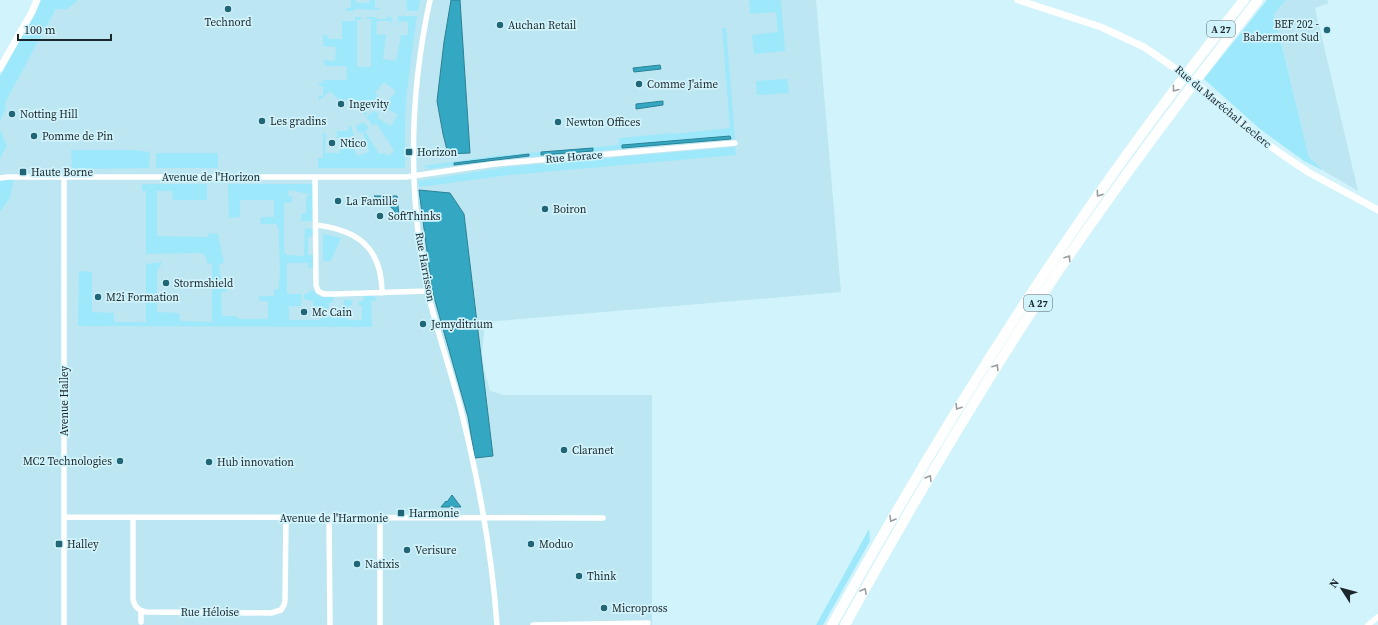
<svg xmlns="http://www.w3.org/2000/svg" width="1378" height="625" font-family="'Source Serif 4',serif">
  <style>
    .built { fill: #bce6f1 }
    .green { fill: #9de8fb }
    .water { fill: #34a8c2; stroke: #2c8195 }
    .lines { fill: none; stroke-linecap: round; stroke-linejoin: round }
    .street { stroke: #fff; stroke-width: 5.5 }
    .secondary { stroke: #fff; stroke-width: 7 }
    .highway { stroke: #fff; stroke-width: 10 }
    .oneway { stroke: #989ea0 }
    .poi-dot { fill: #206676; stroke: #d1f3fc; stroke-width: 1.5 }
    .labels { text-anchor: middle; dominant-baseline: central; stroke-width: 3.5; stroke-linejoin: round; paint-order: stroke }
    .shield { fill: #d1f3fc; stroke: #52646a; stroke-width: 1 }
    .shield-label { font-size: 10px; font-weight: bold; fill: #1b272b }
    .poi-label { font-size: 11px; fill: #1b272b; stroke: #d1f3fc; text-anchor: start }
    .street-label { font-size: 11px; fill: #1b272b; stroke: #d1f3fc }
  </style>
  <rect width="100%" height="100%" fill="#d1f3fc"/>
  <path class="built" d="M77 0H816L841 292 485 322 482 353 484 369 490 391 504 395H652V625H0V212L10 198 13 180 0 181V159L7 146 0 129V121L6 108 5 103 56 9 77 1Z
    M1286 0H1327L1329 3 1315 8 1358 191 1324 171 1309 157 1274 14Z"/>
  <path class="green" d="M39 0H77V1L67 9H56L5 103 6 108 0 121V76L28 25Z
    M351 0H356V3H369L370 0H375V8H380L379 10 355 9 354 11H346V8H351Z
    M407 0H420L418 11H408L406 7Z
    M749 0H781L785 51 754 54 752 35 778 32 776 12 750 14Z
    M1267 0H1286L1274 14 1309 157 1324 171 1304 161 1260 129 1204 79Z
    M388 16 392 18 391 25V26L390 21H377L376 34 386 35 383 59 396 61 401 35H408V22L399 21V26L398 25V16H417L407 90 405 119V168H318V158H323V133H326L325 153H339L341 147H339V139L337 138V131H348V126L351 127 354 135 349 137 357 156 369 152 363 132 358 133 356 127 357 125 362 123H365L369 129 365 131 379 154 383 153 390 156 394 150 376 123 373 126 366 117 374 111 379 114 377 118 391 126 398 115 380 105 383 100 387 103 396 91 384 82 375 93 378 96 364 110 367 114 365 116 356 100H339L330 91 319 101V96H323V86H319V83H323V80H347L346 66H325L323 60 335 61 336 47 323 46V35H327L328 39H342V21H355V17H361L362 19 357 20V67H371V19H366L367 17H375L378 19H386Z
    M722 28H726L735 139 494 160 429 169 423 166 493 156 619 145V138H620L673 133V134L730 128Z
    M787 79 789 93 757 95 756 81Z
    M0 129 7 146 0 159Z
    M735 147 736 155 509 175 419 187 418 181 508 167Z
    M71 150H134L150 152 149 168 72 169Z
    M156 153H218V168H156Z
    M4 180H14L10 198 0 212V181Z
    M142 184H207V200H173L172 191H157V236L208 237 209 233 218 234 224 263 219 264 221 280H226V292H221L222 316H236L239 319H268V301H259V296H274V289L278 290C282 270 278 249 279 228H277V224H260L261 217H274V200H240V217L229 218 228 184H313V221H301V214L306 213V199L309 194 289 190 288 196H292L291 203H284V252L287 255 304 256 305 228 313 229V236L308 237V255H313V268H308V263H287V294H302L301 306H289V320H320L319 307H314L313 306V301L304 299V294H308L309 291H314L320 297H333V302L329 303 328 317H343L344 300H352V305L348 306V320H362V306L359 305V301H363L364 296H375L377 300 371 301 372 327 78 326 79 271 92 272V312L114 313V322H146V264L162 262 157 272V312L179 313 180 321 212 322V264L207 263 205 255 201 253 146 254V191H142Z
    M323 234 341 238 331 261H323Z
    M869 529 870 541 823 625H816Z"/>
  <path class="water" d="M451 0H460L470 153 448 154 443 134 437 101 444 42Z
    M660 65 661 69 634 72 633 68Z
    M663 101V105L636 109V104Z
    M730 136 731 139 622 148V145Z
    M593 148V151L541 155V152Z
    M529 154V156L454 165V163Z
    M419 190 450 193 464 214 493 456 475 458 468 417 432 290Z
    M374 196H397L399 216 394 211V210L384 201 383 202Z
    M452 495 461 507H441L446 501 447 502Z"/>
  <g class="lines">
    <path class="street" d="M430 0C410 92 408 186 425 279 434 325 451 369 462 414 479 483 492 554 497 625
      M64 177V625
      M315 177 316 285 318 291 324 294H335L428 291
      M0 178 8 177H406L494 164 735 143
      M316 225C358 230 382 248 382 293
      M64 517 603 518
      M133 517V599C134 606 139 611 146 612L271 613 281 610 284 605 285 601 286 517
      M329 518 330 625
      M380 518V625
      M141 622V611
      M533 625 648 623
      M1368 625 1378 617"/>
    <path class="secondary" d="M1018 0 1101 27 1144 47 1195 82 1259 138 1280 153 1308 172 1378 210
      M0 68 32 12 37 0"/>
    <path class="highway" d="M832 625C909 486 990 351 1080 221 1132 145 1187 72 1244 0
      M845 625C912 504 982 385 1059 270 1122 178 1189 88 1258 0"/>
  </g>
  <defs><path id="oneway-chevron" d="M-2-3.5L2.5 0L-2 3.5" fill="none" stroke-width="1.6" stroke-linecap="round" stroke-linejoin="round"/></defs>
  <g class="oneway">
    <use href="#oneway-chevron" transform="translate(1175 89) rotate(127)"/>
    <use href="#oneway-chevron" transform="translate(1099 194) rotate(125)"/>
    <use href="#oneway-chevron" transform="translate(1068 258) rotate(-56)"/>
    <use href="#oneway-chevron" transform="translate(996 367) rotate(-58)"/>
    <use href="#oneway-chevron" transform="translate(958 407) rotate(122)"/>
    <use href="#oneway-chevron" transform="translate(929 478) rotate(-59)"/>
    <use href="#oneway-chevron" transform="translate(892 519) rotate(120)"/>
    <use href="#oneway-chevron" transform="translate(864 591) rotate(-61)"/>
  </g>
  <g class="poi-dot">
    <circle cx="228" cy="9" r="4"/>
    <circle cx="500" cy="25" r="4"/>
    <circle cx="1327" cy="30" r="4"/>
    <circle cx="639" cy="84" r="4"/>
    <circle cx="341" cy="104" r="4"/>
    <circle cx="12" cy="114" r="4"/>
    <circle cx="262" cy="121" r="4"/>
    <circle cx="558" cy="122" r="4"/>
    <circle cx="34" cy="136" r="4"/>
    <circle cx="332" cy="143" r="4"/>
    <rect x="405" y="148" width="8" height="8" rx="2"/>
    <rect x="19" y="168" width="8" height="8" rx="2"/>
    <circle cx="338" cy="201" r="4"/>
    <circle cx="545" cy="209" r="4"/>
    <circle cx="380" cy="216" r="4"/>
    <circle cx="166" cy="283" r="4"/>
    <circle cx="98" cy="297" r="4"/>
    <circle cx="304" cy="312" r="4"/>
    <circle cx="423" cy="324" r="4"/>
    <circle cx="564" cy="450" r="4"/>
    <circle cx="120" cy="461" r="4"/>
    <circle cx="209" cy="462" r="4"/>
    <rect x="397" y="509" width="8" height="8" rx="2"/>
    <rect x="55" y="540" width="8" height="8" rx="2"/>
    <circle cx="531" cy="544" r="4"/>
    <circle cx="407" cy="550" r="4"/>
    <circle cx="357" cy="564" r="4"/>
    <circle cx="579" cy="576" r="4"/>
    <circle cx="604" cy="608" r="4"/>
  </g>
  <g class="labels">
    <g class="shield">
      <rect x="1207" y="21" width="28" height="16" rx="3"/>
      <rect x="1024" y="295" width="28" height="16" rx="3"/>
    </g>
    <g class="shield-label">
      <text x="1221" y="29">A 27</text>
      <text x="1038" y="303">A 27</text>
    </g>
    <g class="poi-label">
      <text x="228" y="22" text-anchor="middle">Technord</text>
      <text x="1319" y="24" text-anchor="end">BEF 202 -<tspan x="1319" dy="13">Babermont Sud</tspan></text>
      <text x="508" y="25">Auchan Retail</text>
      <text x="647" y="84">Comme J'aime</text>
      <text x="349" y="104">Ingevity</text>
      <text x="20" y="114">Notting Hill</text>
      <text x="270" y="121">Les gradins</text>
      <text x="566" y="122">Newton Offices</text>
      <text x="42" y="136">Pomme de Pin</text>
      <text x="340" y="143">Ntico</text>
      <text x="417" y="152">Horizon</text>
      <text x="31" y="172">Haute Borne</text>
      <text x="346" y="201">La Famille</text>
      <text x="553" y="209">Boiron</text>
      <text x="388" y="216">SoftThinks</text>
      <text x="174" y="283">Stormshield</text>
      <text x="106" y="297">M2i Formation</text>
      <text x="312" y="312">Mc Cain</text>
      <text x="431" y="324">Jemyditrium</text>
      <text x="572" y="450">Claranet</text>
      <text x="112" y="461" text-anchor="end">MC2 Technologies</text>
      <text x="217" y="462">Hub innovation</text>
      <text x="409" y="513">Harmonie</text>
      <text x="67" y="544">Halley</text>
      <text x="539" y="544">Moduo</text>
      <text x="415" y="550">Verisure</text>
      <text x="365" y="564">Natixis</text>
      <text x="587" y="576">Think</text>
      <text x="612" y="608">Micropross</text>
    </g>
    <g class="street-label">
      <text transform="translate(1223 107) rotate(40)">Rue du Maréchal Leclerc</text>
      <text transform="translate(574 157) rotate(-5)">Rue Horace</text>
      <text x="211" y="177">Avenue de l'Horizon</text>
      <text transform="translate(425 267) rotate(80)">Rue Harrisson</text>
      <text transform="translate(64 401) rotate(-90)">Avenue Halley</text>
      <text x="334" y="518">Avenue de l'Harmonie</text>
      <text x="210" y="612">Rue Héloise</text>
    </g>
  </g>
  <g transform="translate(1342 589) rotate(306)" stroke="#d1f3fc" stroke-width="3" paint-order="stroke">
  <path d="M0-3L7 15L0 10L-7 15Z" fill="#1b272b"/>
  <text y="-6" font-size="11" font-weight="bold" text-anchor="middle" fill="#1b272b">N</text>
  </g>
  <path d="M18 34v6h93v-6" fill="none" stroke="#1b272b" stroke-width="2"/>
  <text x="24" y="34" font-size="12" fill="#1b272b" stroke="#d1f3fc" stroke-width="3" paint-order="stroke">100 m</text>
</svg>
